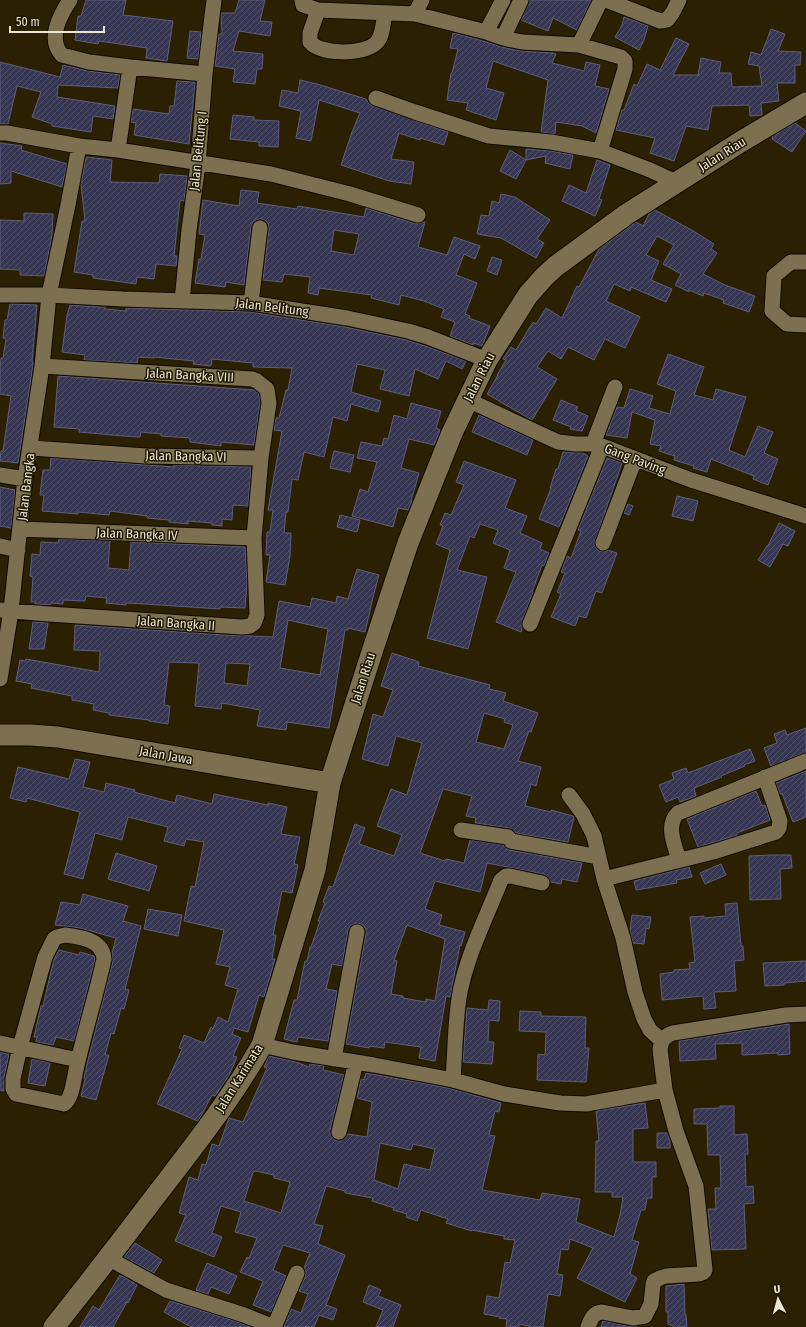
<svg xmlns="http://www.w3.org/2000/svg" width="806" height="1327" font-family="'Fira Sans Condensed',sans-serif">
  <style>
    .building { fill: url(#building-hatch); stroke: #5e5e7c; fill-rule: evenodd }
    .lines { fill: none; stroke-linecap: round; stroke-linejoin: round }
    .minor-casing { stroke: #120b00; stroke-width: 17 }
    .secondary-casing { stroke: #120b00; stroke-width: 23 }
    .minor { stroke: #7c7050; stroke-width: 15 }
    .secondary { stroke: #7c7050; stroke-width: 21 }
    .labels { text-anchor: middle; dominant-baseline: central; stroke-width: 3; stroke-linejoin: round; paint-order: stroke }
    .street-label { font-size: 13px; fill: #ece6d4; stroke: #221800 }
  </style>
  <defs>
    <pattern id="building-hatch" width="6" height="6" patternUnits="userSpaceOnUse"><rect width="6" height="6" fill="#363552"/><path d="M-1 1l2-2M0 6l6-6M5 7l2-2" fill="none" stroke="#53526a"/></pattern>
  </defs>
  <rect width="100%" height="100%" fill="#2b2102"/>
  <path class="building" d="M86 0H126L123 15 173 21 167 61 146 58 147 48 99 41 98 44 75 40 78 16H81Z
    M239 0H265L260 21 272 22 270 36 239 31 233 51 263 54 262 69H257L255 84 233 82 235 69 215 66 219 34H222L221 13H235Z
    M530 0H591L577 30 553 18 548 31 521 20Z
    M624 17 648 26 644 40 639 50 615 37 622 25Z
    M771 29 785 34 778 51 801 52 800 65H795V83H777L779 101 761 103 762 115 750 116 749 105 712 106 708 130 686 126 674 161 650 153 655 138 616 130 622 110H624L634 84 637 86 647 64 660 70 676 38 689 44 673 75H698L701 58 721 62 719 73H731L732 87 762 86 759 66 748 64 751 52 761 55Z
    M190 31 201 32 198 59 187 58Z
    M453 33 483 41 501 47 520 51 553 53 556 54 552 63 584 71 586 62 600 65 595 86 609 89 596 133 582 126 556 122 555 134 541 132 548 80 493 61 486 88 504 93 496 120 466 110 468 103 447 100 451 73H452L458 49 450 48Z
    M0 62 60 77 63 65 88 71 120 75 118 88 58 85 57 97 115 106 113 119 93 116 91 132 52 126V124L32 117 41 92 17 86 8 124H0Z
    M300 80 317 84 366 99 369 104 373 106 448 132 444 145 420 138V140L399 133 391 159 414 162 411 184 389 181 341 165 352 132 360 113 319 100 311 141 296 138 301 111 279 106 282 90 298 93Z
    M177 81 195 82 189 144 134 135 136 123 131 122 133 109 169 114 170 106H174Z
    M233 115 254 117V120L279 121 278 147 259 146V142L230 139Z
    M795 123 806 131 792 152 772 139 773 136Z
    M0 143 22 146 21 150 67 164 62 187 11 171V183L0 184Z
    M526 149 550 151 573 155 570 169 545 163 546 156 526 160Z
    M510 150 526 160 516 179 500 171Z
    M86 157 112 160 110 182 159 183 160 174 187 176 184 201 180 200 174 256H177L176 266 156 264 154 279 137 277 136 284 93 278V275L74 272 82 221H85L81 184Z
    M597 160 610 165 599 199 602 200 595 216 562 201 569 185 586 193Z
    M241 190 259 192 257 203 297 209 298 206 364 217 366 208 415 224 425 222 418 247 447 255 454 237 480 246 475 259 464 254 456 275 477 283 465 314 470 316 469 318 490 326 482 346 474 343 473 345 450 336 455 322 441 317 444 309 424 301 401 295 399 305 371 298 372 295 319 288 318 295 308 293 310 277 284 274 282 282 263 280 269 229 268 224 266 221 261 219 256 220 253 222 251 227 244 285 226 282 225 287 195 283 199 259H201L205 235 199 234 203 200 239 206ZM334 230 359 234 354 255 331 251Z
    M501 194 515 197 550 220 537 239 544 243 536 258 501 238 477 234 481 215 489 216 492 201 499 203Z
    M655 210 695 232 714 244 711 249 717 253 703 274 725 285 755 296 749 312 723 303 724 300 704 293 703 296 689 290V292L675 285 681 274 663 264 674 245 657 236 646 255 659 261 651 280 672 289 666 302 631 287 630 291 614 284 606 301 640 317 625 348 605 339 594 360 568 347 561 359 548 351 537 367 557 379 532 420 487 394 498 375H497L506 360 503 359 511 347 516 350 533 322 536 324 546 308 562 318 577 286 579 287 599 249 636 222 643 226 649 214Z
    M24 213 53 214 52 235 44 276 20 275V270L0 269V220L24 221Z
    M492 257 502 260 497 275 487 271Z
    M10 304 37 305 32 362H33V365L18 463 0 461 1 451H3L11 396 0 394V369L1 358H3L6 339 3 338 5 320H7Z
    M70 305 100 307H105V309L126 311V308L250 312 345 327 406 340 425 346 466 361 462 369 446 361 438 379 415 369 409 396 380 389 385 370 357 364 351 392 381 401 378 412 351 404 347 421 333 417 324 457 304 452 298 480 292 479 288 512H286L284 533H291L290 556 285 585 266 582 270 555H266L267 532H270L273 510H268L282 431 274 430 276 418H279L286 390H288L292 368 253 367V363L212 359 211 366 193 364 194 361 154 357V358L138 357 137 363 84 360 85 355 62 352 67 315Z
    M668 354 704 367 694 395 713 400 716 389 746 397 729 450 745 457 758 426 773 432 764 453 778 459 768 485 753 479 754 476 711 459 707 472 693 468 694 466 674 460 675 456 659 451 661 446 650 444 655 420 632 412 627 438 606 435 617 407 624 408 630 389 653 396 649 408 670 414 676 391 657 384Z
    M58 376 254 390 259 394 260 403 254 445 221 442V446L190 442V438L161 436V434L141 432 140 437 123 436 79 432V429L54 427Z
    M561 400 578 407 576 411 588 416 582 431 570 429 571 427 553 420Z
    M411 403 441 411 436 428 440 430 434 445 409 439 401 468 419 473 411 501H412L408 510 398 508 393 527 352 516 360 489 368 492 377 462 357 458 361 442 382 446 384 438 388 439 394 415 407 419Z
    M479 415 533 440 527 455 472 432Z
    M334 451 354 455 350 472 330 468Z
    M563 452 583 453 588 456 559 527 539 519 551 488H550L556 469H558Z
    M51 458 174 467V465L251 467 248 506 233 505 232 520 222 519V526L212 525V523L188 521V524L169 522V520L147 518V516L110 511 109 515 78 512V514L42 511 44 495H40L43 470H50Z
    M607 458 622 463 594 544 596 548 599 551 604 552 608 550 617 553 602 593 596 591 586 618 579 616 575 626 551 617 561 594 557 592 565 573 561 572 567 556 571 558 581 531 578 530Z
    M464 461 516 480 505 508 527 516 520 533 542 543 540 549 549 553 544 566 542 565 532 592H533L522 621V628L521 632 496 622 516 572 504 568 510 550 493 543 498 530 480 524 474 538 470 536 457 570 487 577 468 649 427 638 450 550 436 544 443 526 440 525 445 513 451 515 464 485 456 482Z
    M0 487 15 490 11 528 0 526Z
    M677 496 698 501 693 521 672 516Z
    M628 504 633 506 629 515 624 513Z
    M340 515 360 520 357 532 337 527Z
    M779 523 795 531 788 546 783 544 770 567 758 560 767 546H768Z
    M59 539 110 541 108 568 129 570 131 542 245 547 247 582 245 608 220 607V609L145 604 126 603V605L106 603 107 598 86 596 85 601 63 600V604L51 603 50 605 35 604 36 602H31L33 577 30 576 32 554 40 555 41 542 58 543Z
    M357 569 379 575 373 597 365 632 348 628V630H345L329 728 287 722 286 730 257 726 260 710 222 703 221 709 195 706 199 663 169 662 164 705 170 706 168 724 149 721V720L109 715V713L93 710 94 704 72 700V696L31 688 32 684 16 681 20 660 25 661 26 659 99 672 100 651 74 650 75 625 223 635 273 637 279 601 310 607 312 598 336 603 337 596 348 599ZM288 620 328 629 320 675 280 668ZM226 663 250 664 247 686 224 683Z
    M33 622 48 623 44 649H29Z
    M392 653 419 662 418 666 490 685 489 689 506 693 503 701 538 713 531 732 529 731 518 761 541 767 536 786 531 784 525 806 551 812V810L573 816 574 817 568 842 516 833 509 828 475 823 476 818 466 816 472 796 443 789 420 853 445 861 446 859 464 863 470 840 503 845 509 850 582 863 577 882 562 879 561 884 551 882 548 877 544 874 487 863 480 892 435 881 425 909 442 915 439 925 465 932 461 946 460 945 450 997 446 996 435 1061 419 1058 421 1047 385 1042 384 1048 369 1046V1048L346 1044 366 934V929L363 925 358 923 354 924 350 926 348 930 342 966 332 964 326 989 337 991 328 1041 298 1037 297 1042 284 1039 294 1000H297L305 961H307L310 947H311L320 921H318L325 903 323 902 329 886 333 887 355 824 365 828 359 844 394 856 402 835 377 826 391 789 407 795 422 743 396 736 388 766 362 759 373 714 383 717 393 690 381 686ZM484 713 505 719 504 722 513 725 504 749 476 742ZM407 925 445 939 435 1001 426 999V1002L403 998V996L391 994 397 961 394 960Z
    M806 728V752L771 766 764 748 777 743 774 734 785 730 787 735Z
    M750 749 755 761 744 765 745 766 721 776 722 777 694 788 696 796 680 802 678 797 666 802 659 785 674 779 672 773 686 768 688 773Z
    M75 759 90 762 83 787 104 792 106 783 135 790 134 792 175 803 177 795 212 804 214 794 268 805V803L287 807 281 834 300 837 294 864 298 865 292 893 282 891 273 935H276L272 959H275L264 997 259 995 248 1032 234 1028 232 1034 241 1038 233 1056 237 1057 229 1075 215 1096 212 1095 202 1114 198 1121 157 1104 182 1049 179 1048 184 1035 204 1043 211 1027 213 1029 218 1017 228 1022 238 989 225 985 230 967 216 964 224 930 184 921 191 886 195 887 204 842 186 839 184 846 164 841 168 827 128 817 122 840 95 833 83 879 64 874 80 812 27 798 26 802 10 798 18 767 69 779Z
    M806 771V817L793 822 782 793 780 794 776 783Z
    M756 791 762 806 765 805 770 820 737 833V835L698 847 687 819Z
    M116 853 157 866 149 891 108 879Z
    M772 855H791L792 868 780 869 781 899 750 900 749 856Z
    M721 864 726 875 705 884 700 873Z
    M689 867 692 877 676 880 677 883 636 890 634 881Z
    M83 894 128 906 123 921 141 926 125 989 129 990 124 1009 121 1008 114 1034 111 1033 105 1055H109L96 1100 81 1096 85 1079 84 1078 88 1060 113 961 112 953 116 938 80 928 55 925 61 902 80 905Z
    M737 903 741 946H743L744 960 734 961 736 991 714 992 716 1008 704 1009 703 996 662 1000 660 974 674 972V970L690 969 689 963 695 962 690 917 704 916V918L726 916 725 904Z
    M148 909 182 915 178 936 144 929Z
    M632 915 651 917 649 929 646 928 644 944 633 943 630 931Z
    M59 950 79 955 80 952 94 956 95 959 74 1041 56 1037 53 1045 36 1042 37 1037H34L41 1006H43L54 959Z
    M806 961V981L784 983V985L765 986 763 963Z
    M489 1000 500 1001 499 1021 489 1020 488 1042H494L492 1064 463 1062 467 1008 488 1010Z
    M520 1011 541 1012V1016L586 1017 585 1048H589L586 1082 537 1080 538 1054 545 1055 546 1032 519 1031Z
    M789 1024 790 1054 778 1055V1053L742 1055V1043L715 1044 716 1059 680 1061 679 1041Z
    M0 1052 9 1054 4 1077V1091L0 1090Z
    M269 1056 296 1062 309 1067 310 1064 324 1066 323 1070 344 1075 330 1130V1134L333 1138 337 1141H341L345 1138 348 1134 367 1137 372 1102 357 1098 361 1079 364 1080 366 1073 448 1088 501 1103 499 1112 495 1111 489 1135 495 1136 482 1190 540 1200 542 1193 580 1199 576 1222 614 1237 620 1215 623 1197H612V1192H595L596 1141H599L596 1111 645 1103 648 1128 633 1129V1162H656V1177H652V1198H647L645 1210H641L632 1240 639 1242 630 1274 637 1278 625 1302 577 1278 593 1248 570 1239 568 1250 561 1249 557 1274 563 1275 560 1296 548 1294 543 1327H533L519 1324V1327H506L507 1319 499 1318 500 1317 484 1314 487 1296 499 1298 505 1262 510 1263 515 1240 504 1239V1236L472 1230V1231L446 1223 448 1219 421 1210 417 1221 406 1217 407 1214 393 1210 394 1208 372 1201 373 1198 345 1193V1191L326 1186 314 1224 323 1226 318 1244 345 1255 326 1305 337 1309 333 1320 319 1315 314 1327H284L291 1309 301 1313 308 1294 299 1291 305 1277 306 1272 304 1268 310 1253 283 1245 273 1270 286 1276 271 1312 253 1305 263 1281 240 1272 247 1257 249 1258 257 1238 235 1232 241 1212 221 1206 212 1233 222 1237 214 1257 175 1241 186 1215 179 1213 189 1177 198 1180 202 1164 206 1165 212 1144 219 1146 229 1118 243 1122 267 1068 264 1067ZM380 1143 411 1150 413 1144 435 1149 430 1170 404 1164 398 1189 374 1180ZM255 1171 274 1175V1178L290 1182 281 1213 244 1201 253 1172H254Z
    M32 1059 50 1063 45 1086 28 1083Z
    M720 1106H734V1135L747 1134 748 1154H745L746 1187 753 1186 754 1203 744 1204 746 1249 712 1250 708 1209H716L715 1188H721L720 1155H708L707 1124H694V1109L720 1108Z
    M657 1133H667L670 1141V1148H657Z
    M135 1243 162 1260 154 1273 124 1257Z
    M207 1263 237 1276 229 1294 211 1287 208 1294 196 1290Z
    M120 1275 137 1285 128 1303 127 1302 113 1327H80L93 1306 99 1310Z
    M684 1284 685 1315H686L687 1327H675L668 1324V1312H666V1286Z
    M369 1285 381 1290 378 1296 401 1305 393 1327H376L383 1310 363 1302Z
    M170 1301 241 1323 250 1327H191L164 1312Z
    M603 1321 631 1327 637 1326V1327H601Z"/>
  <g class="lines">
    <g class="minor-casing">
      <path id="minor" d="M70 0C60 15 47 39 62 55L89 62 130 67 205 74
        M302 0 303 5 318 10 415 14 486 32 503 38 522 42 579 45 621 57 625 61V69L600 151
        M606 0 660 21 667 20 673 12 679 0
        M318 10 310 33V42C321 55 364 55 376 43 383 37 383 22 385 13
        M415 14 422 0
        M486 32 503 0
        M503 38 521 0
        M579 45 601 0
        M376 98 415 112 489 136 551 142 600 151 650 170 676 182
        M0 133H7L79 146 118 150 271 174 350 194 418 215
        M118 150 130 67
        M806 262H791L774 276 772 311 787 324 806 325
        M0 295H49L123 299 251 303 347 318 408 331 428 337 487 360
        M182 301 189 230 198 164 205 74 214 0
        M251 303 260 228
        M468 400 558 442 576 444H593L602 446 691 480 806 516
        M593 444 615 387
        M31 448 146 456 261 458
        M0 475 25 479
        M20 529 254 538
        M603 543 635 459
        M0 546 18 550
        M0 610 49 614 242 627 250 626 254 623 257 615 254 538 261 458 269 403 267 389 257 381 252 379 42 366
        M530 624 602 446
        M0 679 11 611 25 479 42 366 49 295 68 205 79 146
        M569 795 583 814 594 836 604 879 623 938 635 992 644 1019 650 1030 662 1041
        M461 830 508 837 511 841 599 857
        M679 860C675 846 665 825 678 813L806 761
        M604 879 713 852 776 832 779 828 780 821 765 777
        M65 935C81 937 103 940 104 959 96 996 84 1033 76 1070 74 1079 72 1099 64 1104L16 1094 13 1089V1079L20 1047 45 957 54 939 57 937Z
        M0 1043 78 1060
        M262 1045 293 1052 374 1065 453 1080 504 1094 560 1103 586 1104 665 1090
        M334 1059 357 932
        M453 1080C455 1053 455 1025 459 998 465 959 487 916 501 880L506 876H510L542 883
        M339 1132 356 1062
        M108 1258 166 1290 244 1315 274 1327
        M274 1327 297 1273
        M588 1327C591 1319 593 1313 602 1312L633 1318 645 1316 651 1304 653 1285 654 1281 660 1278 666 1276 699 1274 704 1272 705 1270 696 1186 676 1131 665 1090 660 1049 662 1041 668 1035 673 1033 786 1015 806 1014"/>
    </g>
    <g class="secondary-casing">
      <path id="secondary" d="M1 735H30L58 737 330 783
        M54 1327C89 1283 123 1239 157 1194 194 1146 232 1098 262 1045L315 870 330 783 372 652 408 543 452 433 487 360 528 295 544 277 556 266 627 214 742 141 806 103"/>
    </g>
    <use href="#minor" class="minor"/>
    <use href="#secondary" class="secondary"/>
  </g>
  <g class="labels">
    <g class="street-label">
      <text transform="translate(198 151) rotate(-84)">Jalan Belitung I</text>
      <text transform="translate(722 154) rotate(-32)">Jalan Riau</text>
      <text transform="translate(272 307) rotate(7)">Jalan Belitung</text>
      <text transform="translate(190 375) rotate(3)">Jalan Bangka VIII</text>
      <text transform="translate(479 377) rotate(-63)">Jalan Riau</text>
      <text transform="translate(186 456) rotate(1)">Jalan Bangka VI</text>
      <text transform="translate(635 459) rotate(21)">Gang Paving</text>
      <text transform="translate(26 487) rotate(-83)">Jalan Bangka</text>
      <text transform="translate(137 534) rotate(2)">Jalan Bangka IV</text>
      <text transform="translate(176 623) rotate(4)">Jalan Bangka II</text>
      <text transform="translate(363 678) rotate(-72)">Jalan Riau</text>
      <text transform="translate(166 755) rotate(10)">Jalan Jawa</text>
      <text transform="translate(239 1078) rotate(-58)">Jalan Karimata</text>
    </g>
  </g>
  <g transform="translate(778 1299) rotate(354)" stroke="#221800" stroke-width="3" paint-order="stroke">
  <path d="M0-3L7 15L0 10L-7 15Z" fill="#ece6d4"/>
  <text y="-6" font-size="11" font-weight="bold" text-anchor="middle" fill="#ece6d4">U</text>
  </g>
  <path d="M10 26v6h94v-6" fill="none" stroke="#ece6d4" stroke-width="2"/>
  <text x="16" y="26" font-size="12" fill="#ece6d4" stroke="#221800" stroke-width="3" paint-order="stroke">50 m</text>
</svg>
